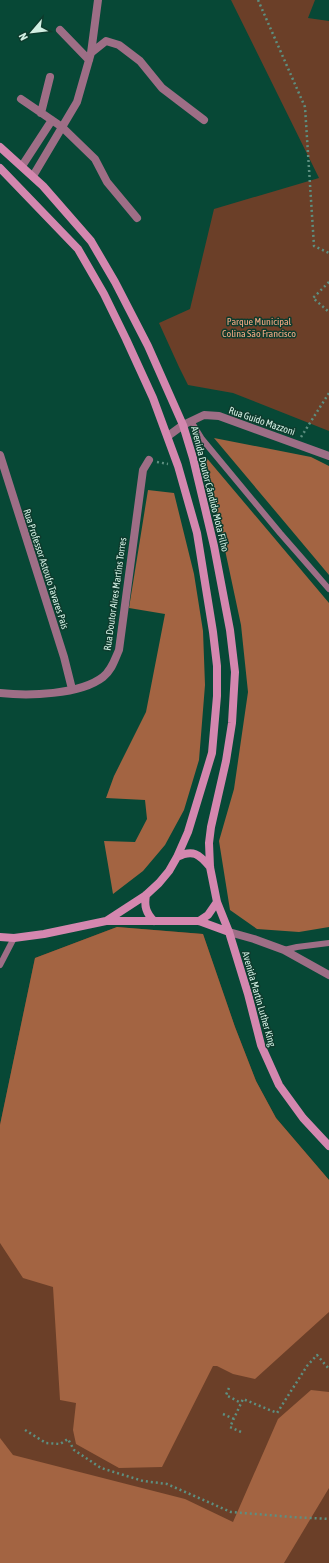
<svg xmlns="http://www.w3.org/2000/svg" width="329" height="1563" font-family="'Asap Condensed',sans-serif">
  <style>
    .green { fill: #6b3f28 }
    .forest { fill: #a36442 }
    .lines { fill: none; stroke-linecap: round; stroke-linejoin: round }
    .path { stroke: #5d8f80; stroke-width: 2.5; stroke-dasharray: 2 3; stroke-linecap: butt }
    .service { stroke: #9e6e86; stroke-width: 6 }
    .minor { stroke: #9e6e86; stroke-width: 8 }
    .secondary { stroke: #d487af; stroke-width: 8 }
    .labels { text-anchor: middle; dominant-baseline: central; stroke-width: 3; stroke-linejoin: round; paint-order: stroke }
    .park-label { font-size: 10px; fill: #f4aa85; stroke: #0e3b2d }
    .street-label { font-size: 10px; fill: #d2efe3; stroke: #0e3b2d }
  </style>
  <rect width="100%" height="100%" fill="#074836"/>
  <path class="green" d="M231 0H315L308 18 329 21V431L233 393 188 385 179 367 159 323 190 309 214 209 319 178Z
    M117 927 203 934 235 1027 256 1081 276 1118 329 1180V1563H0V1125L35 958Z"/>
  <path class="forest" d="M214 438 311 457 329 466V575Z
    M205 456 329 603V927L299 932 257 929 230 910 219 841 234 789 248 692 241 625Z
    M148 490 174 493 194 574 203 631 205 685 199 760 184 810 165 845 143 871 113 894 104 841 135 842 147 819 145 800 106 798 114 776 146 712 165 614 129 608Z
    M117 927 203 934 235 1027 256 1081 276 1118 329 1180V1312L255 1379 233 1374 217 1366H213L162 1467 119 1468 76 1444 73 1430 76 1403 60 1400 53 1287 23 1278 0 1243V1125L35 958Z
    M311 1390 329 1392V1488L284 1563H0V1438L13 1455 185 1499 233 1522 278 1419Z"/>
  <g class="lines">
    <path class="path" d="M258 0 305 107 314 246 329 253
      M329 282 313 298 329 312
      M301 437 329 393
      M157 462 168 464
      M229 1388 226 1395 241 1403
      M223 1414 234 1419
      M25 1430 46 1443 60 1444 68 1439 74 1450 101 1468 143 1481 167 1484 231 1512 292 1517 329 1519
      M241 1432 230 1427 243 1399 277 1413 307 1366 317 1355 329 1369"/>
    <path class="service" d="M191 421 202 439 280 533 329 589
      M284 950 297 947 329 943
      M0 965 14 938"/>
    <path class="minor" d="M60 30 89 60
      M91 53 106 41 119 45 140 61 162 88 204 120
      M21 99 62 127 95 159 107 182 137 218
      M41 113 50 77
      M22 166 52 120
      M33 176 77 102 91 53 98 0
      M168 436 183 425 204 415 219 416 329 456
      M0 455 64 657 72 689
      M0 693C28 696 80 695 103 677 112 670 115 659 119 650L143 470 149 460
      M229 932 254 939 284 950 329 975"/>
    <path class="secondary" d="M0 147 43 186 91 241 115 282 148 346 183 425 193 458 214 546 230 630 235 672 232 723 226 761 211 827 209 843 210 867 217 902 229 932 248 994 261 1045 279 1085 303 1118 329 1146
      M0 168 78 249 104 294 126 339 153 398 178 466 197 533 213 632 217 666V696L212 753 188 832 177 857 169 871 159 883 146 895 106 921
      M177 857C193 849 199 854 210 867
      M146 895C144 906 146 913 154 921
      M199 921 208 915 217 902
      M0 937 14 938 44 934 106 921H199L229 932"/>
  </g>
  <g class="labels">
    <g class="park-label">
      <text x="259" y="321">Parque Municipal<tspan x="259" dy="12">Colina São Francisco</tspan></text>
    </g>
    <g class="street-label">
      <text transform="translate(262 421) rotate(19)">Rua Guido Mazzoni</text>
      <text transform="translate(210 489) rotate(76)">Avenida Doutor Cândido Mota Filho</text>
      <text transform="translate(46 569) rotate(72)">Rua Professor Astoufo Tavares Pais</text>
      <text transform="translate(115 594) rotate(-82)">Rua Doutor Aires Martins Torres</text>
      <text transform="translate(259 999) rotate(74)">Avenida Martin Luther King</text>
    </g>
  </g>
  <g transform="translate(32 32) rotate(242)" stroke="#0e3b2d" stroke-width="3" paint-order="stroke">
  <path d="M0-3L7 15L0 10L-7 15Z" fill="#d2efe3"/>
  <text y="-6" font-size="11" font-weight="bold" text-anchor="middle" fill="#d2efe3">N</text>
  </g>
</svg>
